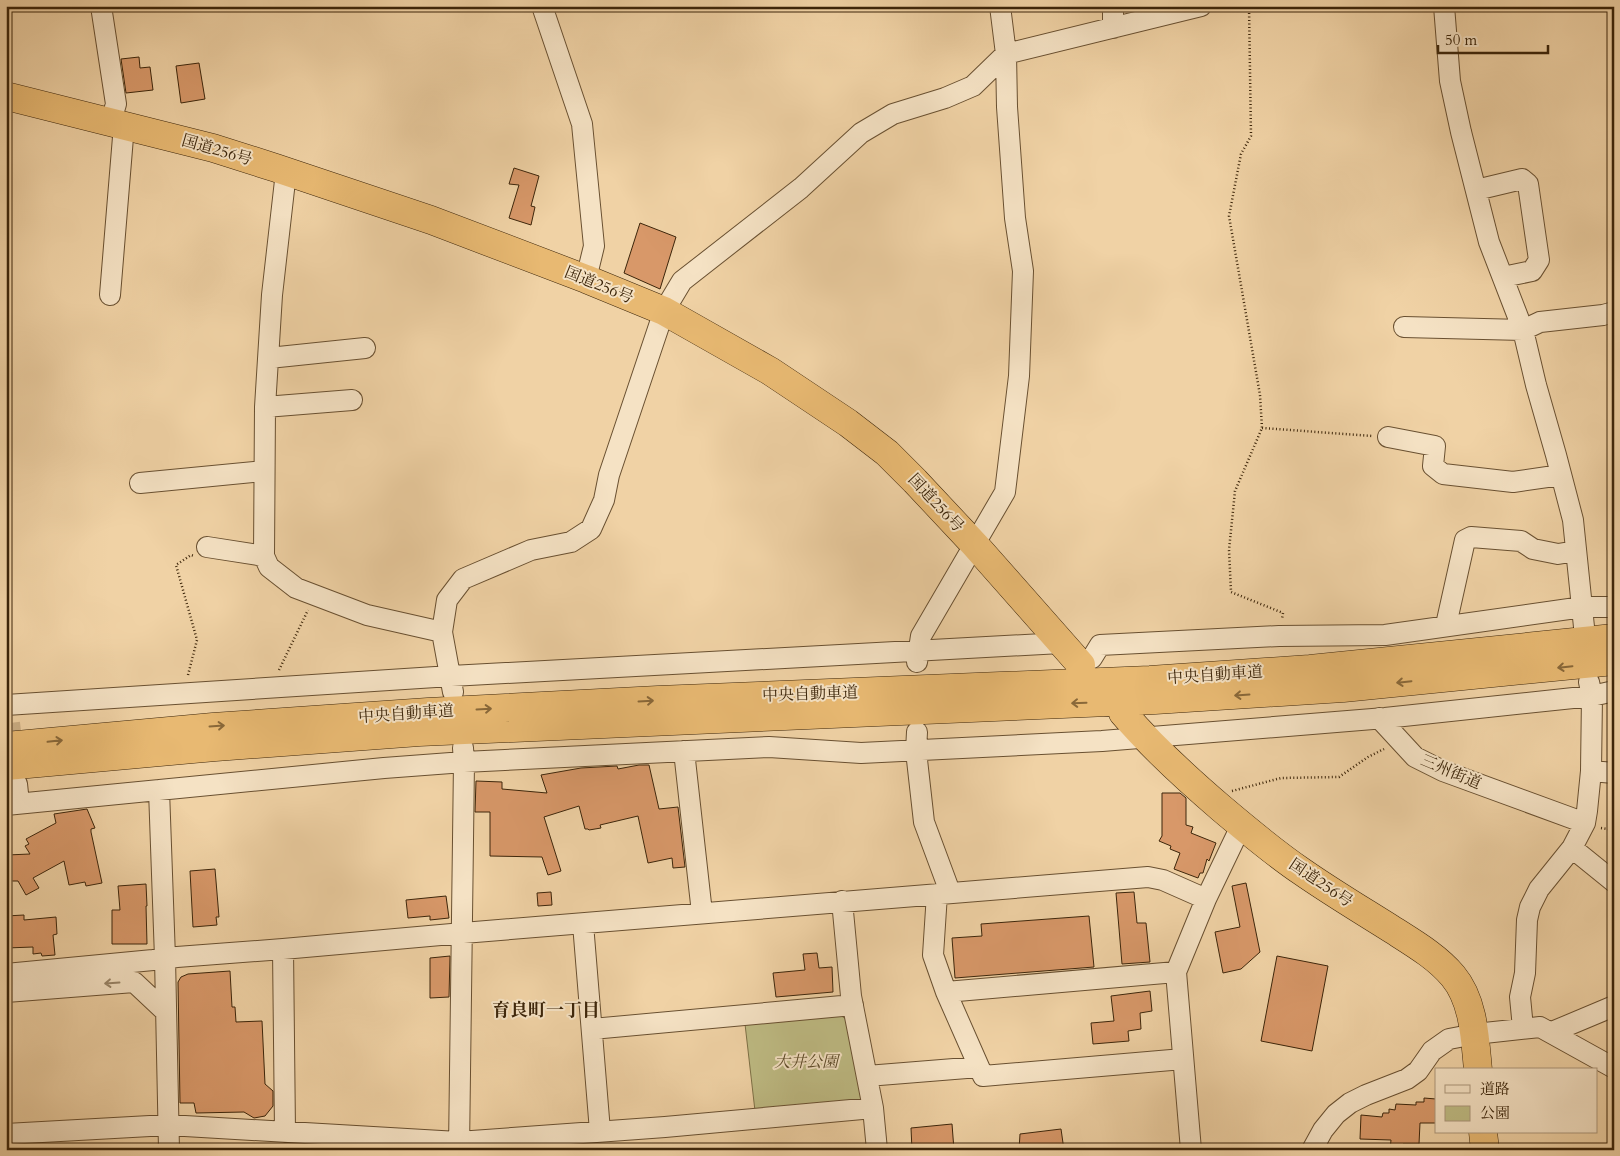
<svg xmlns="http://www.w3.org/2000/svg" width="1620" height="1156" font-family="Cardo,'Noto Serif JP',serif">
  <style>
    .green { fill: #bebb83; stroke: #7d7046 }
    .building { fill: #d89869; stroke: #3c250a }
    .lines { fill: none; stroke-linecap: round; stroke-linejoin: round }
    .minor-tunnel { stroke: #ccaf86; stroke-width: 20; stroke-dasharray: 20 10; stroke-linecap: butt }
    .minor-casing { stroke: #695031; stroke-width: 22 }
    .highway-casing { stroke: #3c250a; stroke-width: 29 }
    .path { stroke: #3c250a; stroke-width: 2.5; stroke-dasharray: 1 2.5; stroke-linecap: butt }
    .minor { stroke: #f5e2c4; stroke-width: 20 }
    .highway { stroke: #e8b972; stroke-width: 28 }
    .oneway { stroke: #896839 }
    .oneway2 { stroke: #988467 }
    .labels { text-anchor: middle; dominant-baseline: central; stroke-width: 4; stroke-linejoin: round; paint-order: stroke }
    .street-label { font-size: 16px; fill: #3c250a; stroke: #f5e2c4 }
    .park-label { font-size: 16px; font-style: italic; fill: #5c4a28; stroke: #f5e2c4 }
    .neighbourhood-label { font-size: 18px; font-weight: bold; fill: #3c250a; stroke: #f5e2c4 }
  </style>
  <rect width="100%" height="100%" fill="#f0d2a5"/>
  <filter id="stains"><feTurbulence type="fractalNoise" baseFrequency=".004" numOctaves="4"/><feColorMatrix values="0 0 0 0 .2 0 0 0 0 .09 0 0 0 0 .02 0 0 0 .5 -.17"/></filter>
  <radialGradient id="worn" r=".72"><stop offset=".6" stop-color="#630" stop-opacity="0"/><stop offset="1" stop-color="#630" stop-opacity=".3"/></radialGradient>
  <path class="green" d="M840 1015 846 1019 863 1101 755 1111 745 1024Z"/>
  <path class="building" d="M139 57 140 68 150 67 153 90 126 93 121 59Z
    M199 63 205 99 181 103 176 66Z
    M514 168 539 176 531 206 535 207 531 225 509 218 519 185 509 184Z
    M640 223 676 237 660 289 624 273Z
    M639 765H649L659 809 678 807 685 867 673 868 672 858 648 863 638 816 600 825 601 828 589 830 588 829H585L579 806 544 817 561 871 548 875 542 857 490 856V812H475L476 781 502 782V789L547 793 541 775 581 768 617 766 618 769Z
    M1162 793H1180L1186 798V825L1193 827 1191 833 1216 843 1209 861 1207 859 1203 873H1200L1198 878 1174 869 1180 853 1170 849 1171 846 1159 841 1162 836Z
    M87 809 95 828 91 829V832L102 883 86 886 85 882 69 885 64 861 33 878 39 888 26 895 18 881H6L7 855 30 854 25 846 29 844 26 839 56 823 54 814Z
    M215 869 219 917H216L217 925 193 927 190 871Z
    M1246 883 1260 952 1241 969 1223 973 1215 932 1240 927 1232 886Z
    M146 884 147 906H146L147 944H112V910H120L118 886Z
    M551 892 552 905 538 906 537 893Z
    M1134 892 1137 923H1146L1150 962 1122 964 1116 893Z
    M446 896 449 918 430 920V916L408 918 406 900Z
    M24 915V920L56 917 57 934 53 935 55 955 42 956 41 953 33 954V947L6 948V916Z
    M1089 916 1094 967 955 978 952 938 982 936 981 924Z
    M817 953 819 968 832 967 833 992 776 997 773 973 805 970 803 954Z
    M450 956 449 997 430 998V958Z
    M1277 956 1328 966 1312 1051 1261 1041Z
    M230 971 232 1007H235L236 1022 262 1021 265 1084 273 1091V1106L265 1116 254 1118 244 1112 196 1113 194 1103H180L178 982 181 977 188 974Z
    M1150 991 1152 1011 1140 1013 1141 1029 1128 1031 1129 1041 1093 1044 1091 1023 1114 1021 1111 996Z
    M1424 1098 1436 1099V1123H1420L1419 1144H1403V1150H1390L1391 1140 1360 1139 1361 1115 1382 1117 1383 1113H1389V1109L1395 1110 1396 1104 1416 1105V1102H1424Z
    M952 1124 954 1150H912L911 1128Z
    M1061 1129 1064 1150H1019L1020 1134Z"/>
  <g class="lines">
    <path class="minor-tunnel" d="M10 723 14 758"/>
    <g class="minor-casing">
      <path id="minor" d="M101 6 116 104 111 121
        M542 6 582 124 594 246 586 279
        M1113 6V28
        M1444 6 1450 81 1461 132 1489 242 1523 330 1536 385 1556 455 1573 520 1584 627
        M286 172 272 295 265 407 264 556 269 567 296 588 367 615 442 632
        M1476 190 1522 179 1528 184 1539 260 1532 271 1503 277
        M110 295 124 125
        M1404 327 1523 330 1540 322 1603 315 1614 312
        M269 358 365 348
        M265 407 352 400
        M1388 437 1435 446 1433 466 1443 474 1513 482 1561 475
        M140 483 264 471
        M207 547 264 556
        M1446 625 1465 540 1471 537 1521 541 1533 549 1558 554 1576 551
        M1076 660 1092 658 1100 645 1279 636 1385 635 1583 607H1614
        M917 662 921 636 1005 492 1019 376 1023 271 1015 218 1007 107 1006 54 1000 6
        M453 692 442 632 447 600 463 579 531 550 571 542 591 529 604 500 609 475 664 311 682 281 801 188 861 133 893 114 945 98 973 86 1006 54 1201 6
        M6 705 451 676 1061 643
        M1379 718 1415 757 1443 771 1585 823
        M917 732 916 751 924 822 950 892
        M684 751 702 913
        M1591 771 1614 773
        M17 784 19 803
        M159 790 165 958 169 1150
        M6 805 384 768 464 762 769 747 861 753 1102 741 1385 718 1592 696 1614 691
        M1572 848 1614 882
        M937 894 933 955 946 992 983 1076 1183 1059
        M842 901 851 996 873 1108 877 1150
        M583 924 600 1131
        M283 949 285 1132
        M6 974 153 960 177 957 283 949 463 933 1148 877 1163 880 1206 899
        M6 992 134 982 166 1012
        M946 992 1176 972
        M1523 1028 1520 997 1525 973 1527 920 1530 907 1539 889 1572 848 1585 823 1587 811 1591 771 1592 696 1589 682
        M592 1029 853 1005
        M1552 1032 1614 1006
        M867 1076 979 1067
        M6 1134 168 1125 458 1142 665 1127 873 1108
        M459 1150 464 762 463 748
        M1191 1150 1176 972 1206 899 1241 826
        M1312 1150 1323 1130 1336 1114 1350 1103 1366 1095 1407 1079 1418 1071 1432 1051 1449 1039 1475 1034 1540 1027 1614 1068"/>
    </g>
    <g class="highway-casing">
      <path id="highway" d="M6 96 213 148 276 168 431 220 586 279 664 311 770 371 848 423 887 453 915 481 975 545 1081 665
        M1123 713C1153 748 1186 778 1221 808 1247 830 1273 852 1301 871 1331 892 1363 911 1393 930 1415 944 1437 957 1453 976 1474 1001 1475 1039 1478 1070
        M6 746 213 727 428 712 658 700 1150 680 1310 669 1614 638
        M6 766 215 747 419 732 1155 700 1343 688 1614 661
        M1483 1132 1485 1150"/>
    </g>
    <path class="path" d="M1249 6 1251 136 1241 154 1229 216 1260 395 1262 428 1235 491 1229 550 1231 592 1283 613 1282 619
      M1262 428 1372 436
      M279 670 308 610
      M188 675 197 640 176 565 191 555 194 556
      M1232 791 1281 778 1339 777 1368 757 1384 749
      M1601 828 1614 830"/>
    <use href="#minor" class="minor"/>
    <use href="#highway" class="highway"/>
  </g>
  <defs><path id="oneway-shaft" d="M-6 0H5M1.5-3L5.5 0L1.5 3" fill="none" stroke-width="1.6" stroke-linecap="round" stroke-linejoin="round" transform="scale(1.25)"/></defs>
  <g class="oneway">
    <use href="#oneway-shaft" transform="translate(1565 667) rotate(174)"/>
    <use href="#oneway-shaft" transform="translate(1404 682) rotate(174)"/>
    <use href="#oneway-shaft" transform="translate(1242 695) rotate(176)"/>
    <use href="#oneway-shaft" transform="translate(646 701) rotate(-3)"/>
    <use href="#oneway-shaft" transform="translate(1079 703) rotate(178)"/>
    <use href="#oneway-shaft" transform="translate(484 709) rotate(-3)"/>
    <use href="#oneway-shaft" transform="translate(217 726) rotate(-4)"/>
    <use href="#oneway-shaft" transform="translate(55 741) rotate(-6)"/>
  </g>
  <use class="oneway2" href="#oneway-shaft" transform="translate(112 983) rotate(176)"/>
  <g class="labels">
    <g class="street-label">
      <text transform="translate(217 150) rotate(16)">国道256号</text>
      <text transform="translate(599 285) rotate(22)">国道256号</text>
      <text transform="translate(936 503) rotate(47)">国道256号</text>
      <text transform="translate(1215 675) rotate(-4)">中央自動車道</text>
      <text transform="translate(810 694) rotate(-2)">中央自動車道</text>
      <text transform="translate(406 714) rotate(-4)">中央自動車道</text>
      <text transform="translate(1451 772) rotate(23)">三州街道</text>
      <text transform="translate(1321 883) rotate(34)">国道256号</text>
    </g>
    <g class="park-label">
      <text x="806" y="1062">大井公園</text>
    </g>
    <g class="neighbourhood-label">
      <text x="546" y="1010">育良町一丁目</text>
    </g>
  </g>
  <rect width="1620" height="1156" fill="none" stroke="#f0d2a5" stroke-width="25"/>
  <rect x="8" y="8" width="1605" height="1141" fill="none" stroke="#3c250a" stroke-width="2.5"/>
  <rect x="12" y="12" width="1595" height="1131" fill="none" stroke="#3c250a"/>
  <rect x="1435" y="1068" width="162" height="65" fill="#f5e2c4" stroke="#ab967a"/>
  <rect x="1445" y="1085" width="25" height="8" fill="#f5e2c4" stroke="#ab967a"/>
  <text x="1480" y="1094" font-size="15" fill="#3c250a">道路</text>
  <rect x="1445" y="1106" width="25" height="15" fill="#bebb83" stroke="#ab967a"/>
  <text x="1480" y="1118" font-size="15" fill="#3c250a">公園</text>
  <path d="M1438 45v8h110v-8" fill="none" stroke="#3c250a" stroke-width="2.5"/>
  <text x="1445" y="45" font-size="15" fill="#3c250a" stroke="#f5e2c4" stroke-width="4" paint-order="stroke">50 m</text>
  <rect width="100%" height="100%" filter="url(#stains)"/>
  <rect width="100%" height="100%" fill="url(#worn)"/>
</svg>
